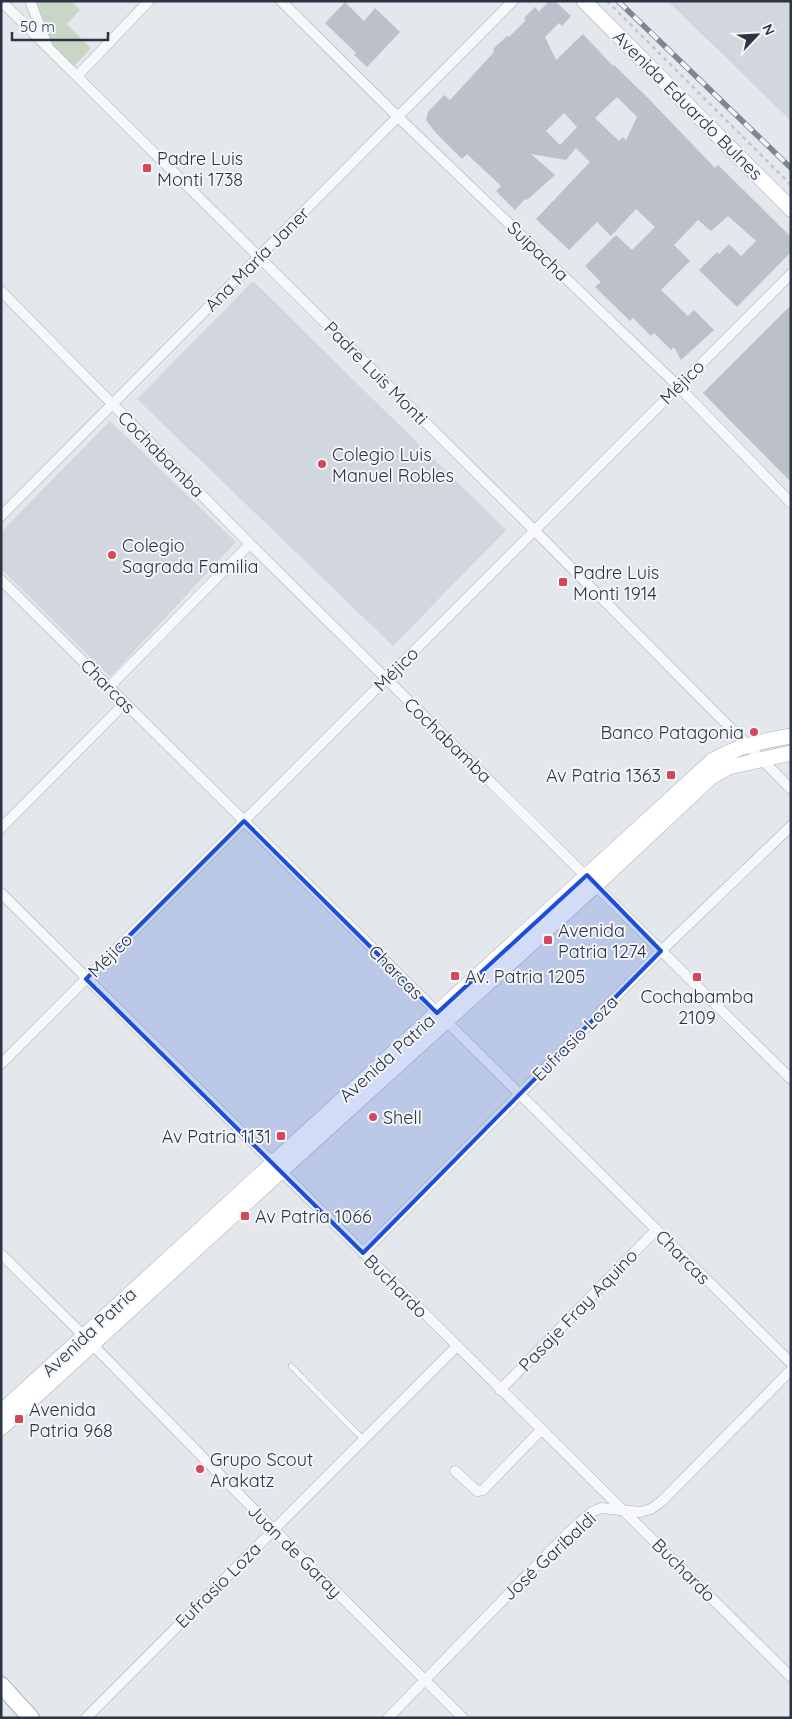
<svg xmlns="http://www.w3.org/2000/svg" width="792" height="1719" font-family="Quicksand,sans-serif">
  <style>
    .built { fill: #d2d6de }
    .green { fill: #c9d6c5 }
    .building { fill: #bbc0ca; fill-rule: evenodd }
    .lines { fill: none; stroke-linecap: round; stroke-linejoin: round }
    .service-casing { stroke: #a9aeb7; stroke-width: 6 }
    .minor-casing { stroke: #a9aeb7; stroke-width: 11 }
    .secondary-casing { stroke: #a9aeb7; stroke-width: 16 }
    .primary-casing { stroke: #a3abb8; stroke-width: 18 }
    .path { stroke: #c2c5cb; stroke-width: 2.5; stroke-dasharray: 4 4; stroke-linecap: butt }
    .service { stroke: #f7f8fa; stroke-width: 5 }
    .minor { stroke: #f7f8fa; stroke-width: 10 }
    .secondary { stroke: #fff; stroke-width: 15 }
    .primary { stroke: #fff; stroke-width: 16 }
    .rail-casing { stroke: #7d8696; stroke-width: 5.5 }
    .rail { stroke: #f4f6f9; stroke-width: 4; stroke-dasharray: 11; stroke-linecap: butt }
    .marked { fill: #1d4ed8; fill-opacity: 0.2; stroke: #1d4ed8; stroke-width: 4; stroke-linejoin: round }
    .poi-dot { fill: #d1495b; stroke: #f4f6f9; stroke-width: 2 }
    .labels { text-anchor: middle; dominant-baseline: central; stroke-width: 4; stroke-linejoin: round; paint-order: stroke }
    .street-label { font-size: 18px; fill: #2b3445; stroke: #f4f6f9 }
    .poi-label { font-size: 18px; fill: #2b3445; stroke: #f4f6f9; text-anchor: start }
  </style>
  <rect width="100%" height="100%" fill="#e4e7ec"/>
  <path class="built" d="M668 1H791V121Z
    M253 281 506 530 393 646 137 399Z
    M110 421 236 542 110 677 1 569V532Z"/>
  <path class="green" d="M34 1H71L80 10 67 24 91 48 74 66C52 63 40 19 34 1Z"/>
  <path class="building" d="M549 1H555L571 16 562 26 559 23 545 37 556 60 583 34 613 66 614 65 648 98 715 168 718 165 791 237V252L737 307 699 270 717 252 719 254 729 244 741 256 756 241 728 216 711 231 698 220 674 245 690 261 661 290 688 316 694 310 714 330 681 360 674 347 671 350 654 333 651 336 633 318 630 321 595 287 601 282 585 266 616 235 632 250 655 227 636 209 611 236 597 222 569 250 536 219 590 162 576 148 566 160 531 154 555 175 527 200 525 199 515 210 496 191 501 186 467 154 462 159 435 132 426 120 428 112 444 95 450 100 494 52 493 49 507 36 509 37 526 20 524 18 535 7 539 12ZM617 97 637 117 626 140 623 137 619 141 595 118ZM564 113 577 127 560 145 546 131Z
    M345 2 364 21 375 8 400 32 367 67 354 55 356 53 325 23Z
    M791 305V482L703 393Z"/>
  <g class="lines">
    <g class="service-casing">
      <path id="service" d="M291 1366 364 1440"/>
    </g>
    <g class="minor-casing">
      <path id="minor" d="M1 1 534 530 791 789
        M30 1 47 45
        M281 1 398 117 678 386 791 503
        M77 76 149 1
        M1 291 250 544 791 1079
        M1 516 513 1
        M1 580 791 1363
        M109 687 250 544
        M1 828 125 703
        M1 893 791 1677
        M1 1064 791 274
        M363 1253 661 951 791 826
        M1 1254 84 1336 273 1529 463 1718
        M500 1390 656 1230
        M455 1471 477 1491 483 1490 541 1430
        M86 1718 456 1347
        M388 1718 569 1532 592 1512 601 1508 640 1512 651 1509 662 1501 791 1370"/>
    </g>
    <g class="secondary-casing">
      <path id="secondary" d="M584 1 791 209
        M1 1412 712 761C737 746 763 741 791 736
        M1 1428 281 1171 596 885 711 777 729 767 791 753"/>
    </g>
    <g class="primary-casing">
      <path id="primary" d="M1 1685 31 1718"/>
    </g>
    <path class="path" d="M607 1 791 185"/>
    <use href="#service" class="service"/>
    <use href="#minor" class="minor"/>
    <use href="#secondary" class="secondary"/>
    <use href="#primary" class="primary"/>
    <g class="rail-casing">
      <path id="rail" d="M618 1 791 168"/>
    </g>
    <use href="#rail" class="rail"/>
  </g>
  <path class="marked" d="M244 821 437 1013 587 875 661 951 363 1253 86 979Z"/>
  <g class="poi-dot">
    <rect x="142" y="163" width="10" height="10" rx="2.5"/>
    <circle cx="322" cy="464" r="5"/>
    <circle cx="112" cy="555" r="5"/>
    <rect x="558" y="577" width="10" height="10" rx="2.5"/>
    <circle cx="754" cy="732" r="5"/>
    <rect x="666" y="770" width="10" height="10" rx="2.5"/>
    <rect x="543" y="935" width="10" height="10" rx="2.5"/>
    <rect x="450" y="971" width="10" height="10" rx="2.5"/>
    <rect x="692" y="972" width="10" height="10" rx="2.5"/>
    <circle cx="373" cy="1117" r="5"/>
    <rect x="276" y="1131" width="10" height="10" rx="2.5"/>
    <rect x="240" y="1211" width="10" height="10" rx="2.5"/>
    <rect x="14" y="1414" width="10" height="10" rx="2.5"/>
    <circle cx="200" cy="1469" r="5"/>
  </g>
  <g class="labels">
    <g class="street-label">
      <text transform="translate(688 105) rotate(45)">Avenida Eduardo Bulnes</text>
      <text transform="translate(538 251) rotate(44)">Suipacha</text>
      <text transform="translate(257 259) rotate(-45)">Ana María Janer</text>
      <text transform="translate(376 373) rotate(45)">Padre Luis Monti</text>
      <text transform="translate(682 382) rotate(-45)">Méjico</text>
      <text transform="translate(161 454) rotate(45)">Cochabamba</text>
      <text transform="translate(396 669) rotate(-45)">Méjico</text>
      <text transform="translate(108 686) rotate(45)">Charcas</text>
      <text transform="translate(448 740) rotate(44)">Cochabamba</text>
      <text transform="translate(110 955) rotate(-45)">Méjico</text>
      <text transform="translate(396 972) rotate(45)">Charcas</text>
      <text transform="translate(575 1038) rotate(-45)">Eufrasio Loza</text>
      <text transform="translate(387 1058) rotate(-42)">Avenida Patria</text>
      <text transform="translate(683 1257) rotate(45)">Charcas</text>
      <text transform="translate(396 1286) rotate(45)">Buchardo</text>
      <text transform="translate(578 1310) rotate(-46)">Pasaje Fray Aquino</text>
      <text transform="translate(89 1332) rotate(-43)">Avenida Patria</text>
      <text transform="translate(295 1551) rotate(45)">Juan de Garay</text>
      <text transform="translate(549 1556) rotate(-43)">José Garibaldi</text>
      <text transform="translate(684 1570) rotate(45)">Buchardo</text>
      <text transform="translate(218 1585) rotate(-45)">Eufrasio Loza</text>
    </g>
    <g class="poi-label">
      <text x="157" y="158">Padre Luis<tspan x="157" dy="21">Monti 1738</tspan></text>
      <text x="332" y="454">Colegio Luis<tspan x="332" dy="21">Manuel Robles</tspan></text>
      <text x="122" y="545">Colegio<tspan x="122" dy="21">Sagrada Familia</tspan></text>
      <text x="573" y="572">Padre Luis<tspan x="573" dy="21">Monti 1914</tspan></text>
      <text x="744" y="732" text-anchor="end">Banco Patagonia</text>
      <text x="661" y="775" text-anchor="end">Av Patria 1363</text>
      <text x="558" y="930">Avenida<tspan x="558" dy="21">Patria 1274</tspan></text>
      <text x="465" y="976">Av. Patria 1205</text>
      <text x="697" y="996" text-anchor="middle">Cochabamba<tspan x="697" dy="21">2109</tspan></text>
      <text x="383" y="1117">Shell</text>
      <text x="271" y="1136" text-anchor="end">Av Patria 1131</text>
      <text x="255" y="1216">Av Patria 1066</text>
      <text x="29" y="1409">Avenida<tspan x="29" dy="21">Patria 968</tspan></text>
      <text x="210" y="1459">Grupo Scout<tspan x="210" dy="21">Arakatz</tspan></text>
    </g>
  </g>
  <rect width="792" height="1719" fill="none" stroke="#2b3445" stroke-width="5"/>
  <g transform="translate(757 35) rotate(65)" stroke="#f4f6f9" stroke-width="4" paint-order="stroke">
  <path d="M0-4L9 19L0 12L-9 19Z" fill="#2b3445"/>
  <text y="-8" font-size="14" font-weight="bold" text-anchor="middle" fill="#2b3445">N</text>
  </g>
  <path d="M12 32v8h96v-8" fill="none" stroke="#2b3445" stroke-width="2.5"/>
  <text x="20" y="32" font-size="15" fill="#2b3445" stroke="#f4f6f9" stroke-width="4" paint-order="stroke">50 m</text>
</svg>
